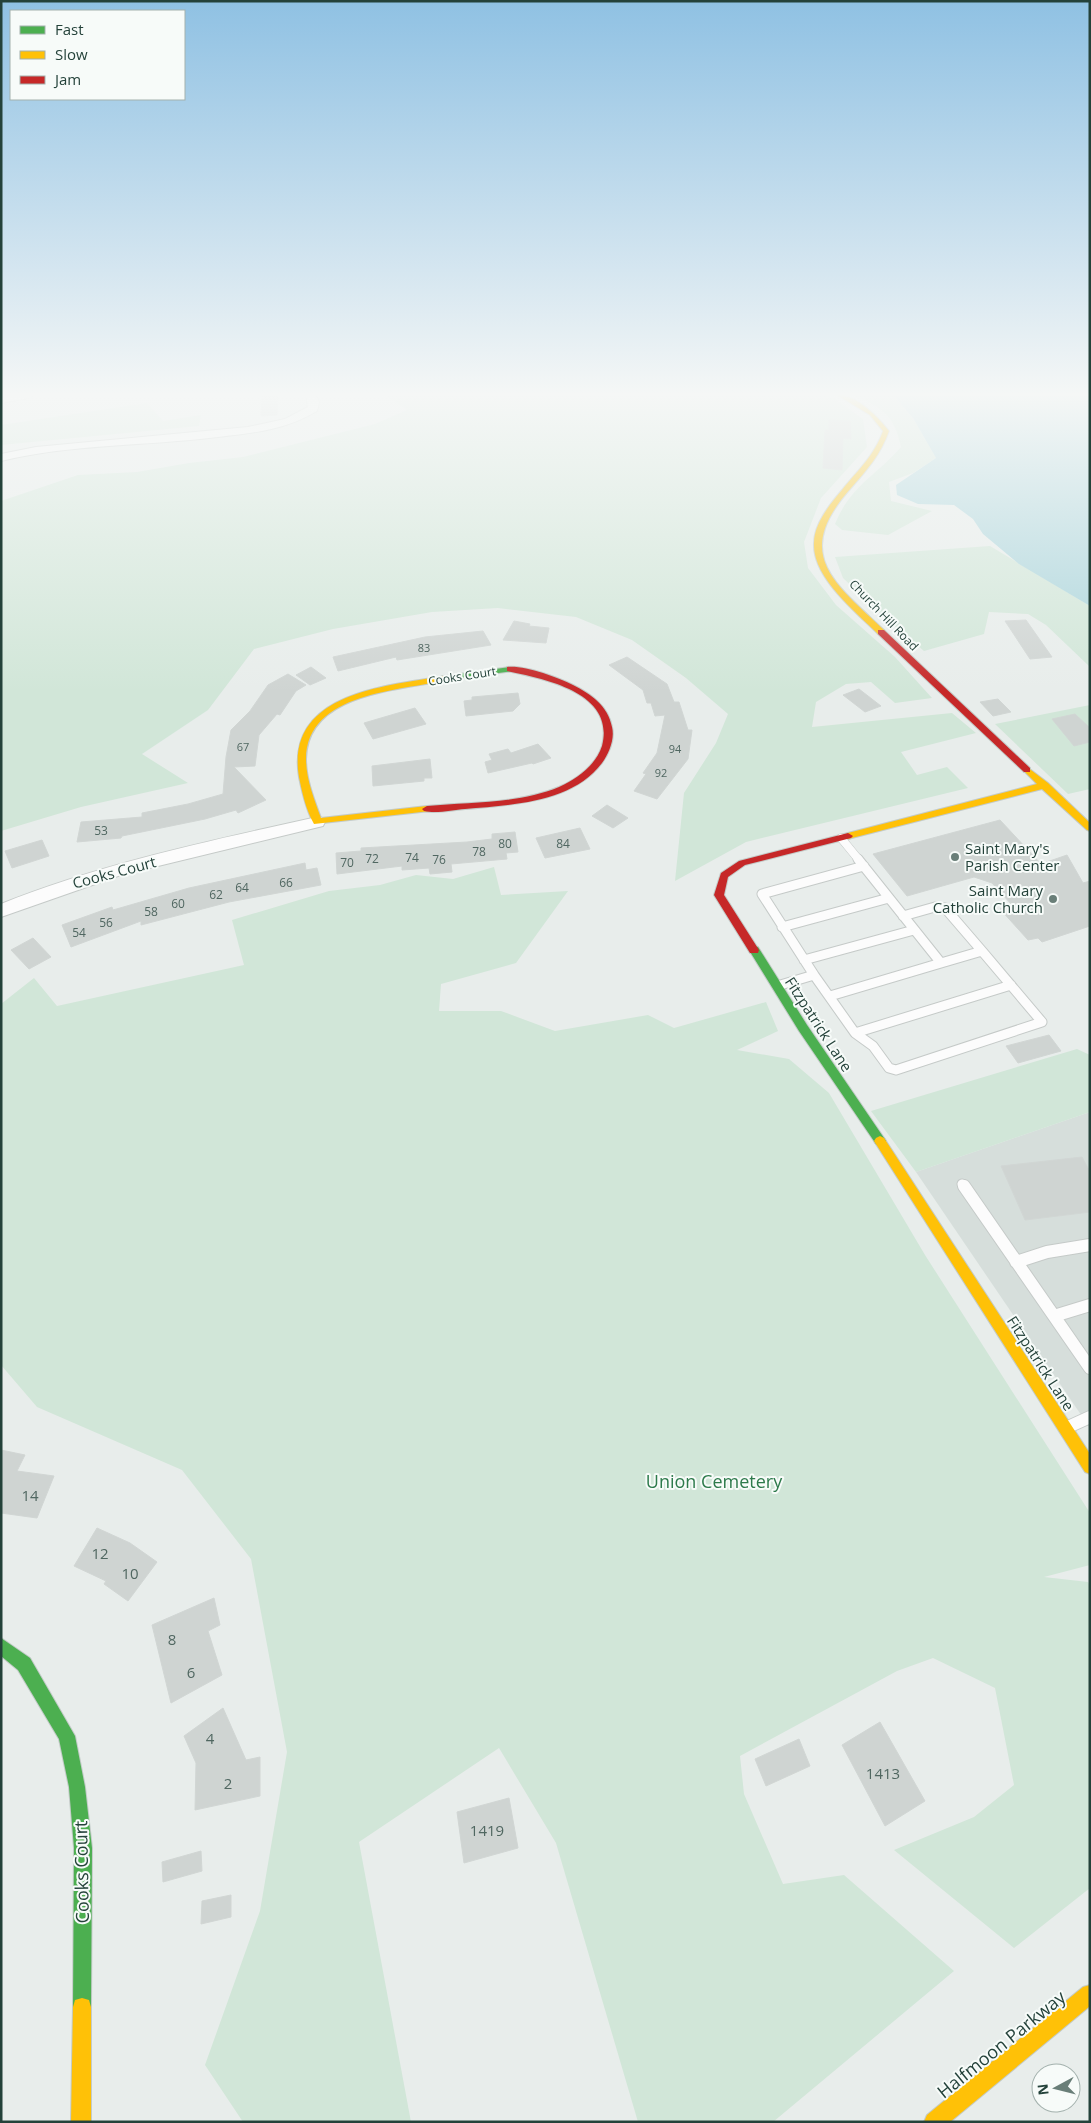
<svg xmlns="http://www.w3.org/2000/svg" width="1091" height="2123" font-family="'Open Sans',sans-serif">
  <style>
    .built { fill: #d6dedb }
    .green { fill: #d1e6d8 }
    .water { fill: #a9d4db }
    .building { fill: #cfd4d2; stroke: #d1d6d4 }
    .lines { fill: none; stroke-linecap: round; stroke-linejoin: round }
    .lane-far2-casing { stroke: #c5cac8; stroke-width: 9 }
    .lane-far1-casing { stroke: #c5cac8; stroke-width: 11 }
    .lane-casing { stroke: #c5cac8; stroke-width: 14 }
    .street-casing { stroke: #c5cac8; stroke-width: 2 }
    .fast-casing { stroke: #c3cbc8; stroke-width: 2 }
    .slow-casing { stroke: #c3cbc8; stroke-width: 2 }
    .jam-casing { stroke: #c3cbc8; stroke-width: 2 }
    .lane-far2 { stroke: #fcfcfc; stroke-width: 8 }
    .lane-far1 { stroke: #fcfcfc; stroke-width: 9 }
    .lane { stroke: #fcfcfc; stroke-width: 12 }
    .street { fill: #fcfcfc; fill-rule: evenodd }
    .fast { fill: #4caf50; fill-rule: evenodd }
    .slow { fill: #ffc107; fill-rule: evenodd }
    .jam { fill: #c62828; fill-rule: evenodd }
    .poi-dot { fill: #697e78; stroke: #f7fbf9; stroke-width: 2 }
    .labels { text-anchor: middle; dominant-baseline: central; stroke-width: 4; stroke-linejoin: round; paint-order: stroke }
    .far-number-label { font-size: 11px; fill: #506761 }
    .far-street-label { font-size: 12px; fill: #24423a; stroke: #f7fbf9 }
    .number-label { font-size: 12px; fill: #506761 }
    .poi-label { font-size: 15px; fill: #24423a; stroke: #f7fbf9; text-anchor: start }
    .street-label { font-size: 15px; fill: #24423a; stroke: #f7fbf9 }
    .near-number-label { font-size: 15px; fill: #506761 }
    .near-park-label { font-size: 18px; fill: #2d7a4b; stroke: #f7fbf9 }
    .near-street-label { font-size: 18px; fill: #24423a; stroke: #f7fbf9 }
  </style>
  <rect width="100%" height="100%" fill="#e8edeb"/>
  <path class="built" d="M1090 1112V1428L916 1172Z"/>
  <path class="green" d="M385 395H825L835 399 863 419 867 447 821 498 804 542 808 568 836 605 895 657 932 698 895 703 871 682 846 684 816 702 812 727 952 713 976 733 901 752 917 775 947 767 968 788 746 842 675 881 684 793 716 743 728 714 686 678 632 640 576 617 498 608 432 612 333 629 254 649 208 710 142 754 188 783 81 807 1 831V501L78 475 137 472 189 463 243 457 375 424 407 410Z
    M852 395H893L913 418 936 458 913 473 889 482 891 501 932 511 888 535 842 530 835 524C851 485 875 477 901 447 894 414 882 407 852 395Z
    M147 403 163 421 201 415 199 426 1 445V425Z
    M990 546 1090 606V667L1046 625 1028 614 989 612 984 634 924 651 884 617 843 578 835 557Z
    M1090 705V789L1068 794 995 724Z
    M494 867 501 895 568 891 516 963 441 984 439 1011H501L555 1031 648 1015 674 1028 766 1002 778 1031 737 1050 789 1059 829 1093 925 1255 1090 1513V1565L1044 1577 1088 1582 1090 1586V1888L1014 1948 894 1850 974 1817 1014 1785 995 1688 933 1658 897 1671 740 1756 744 1794 783 1884 844 1875 954 1971 773 2122H638L556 1843 499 1748 359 1842 411 2122H243L205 2065 260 1911 287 1752 251 1559 182 1470 37 1407 1 1365V1004L34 978 57 1006 244 965 232 920 329 891 380 885 416 875 453 879Z
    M1077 1049 1090 1055V1112L916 1172 871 1111Z"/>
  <path class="water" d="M893 395H1090V606L1019 564 983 534 973 519 954 505 918 504 897 495 896 485 936 458 913 418Z"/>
  <path class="building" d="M278 395 277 415 261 416 262 396Z
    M829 420 850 421 851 439 843 438 842 470 823 468 825 430H829Z
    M1026 620 1052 657 1030 659 1005 621Z
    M514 621 530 624 529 626 549 628 546 643 503 640Z
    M483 631 491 645 397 660 396 657 338 671 333 657 425 637Z
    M627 657 667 684 674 702H679L688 730H692L688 759 657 799 634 791 646 774 643 773 657 753 665 715 655 716 651 703H647L643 690 609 665Z
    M311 667 326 678 310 685 296 675Z
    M288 674 306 685 296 691 280 715 277 714 259 735 255 766 234 767 266 800 238 813 236 810 205 819 122 836 121 838 77 842 81 822 142 817V813L188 804 223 794 226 757 231 730 250 711 268 685Z
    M859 689 881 706 865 712 843 695Z
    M518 693 520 704 513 711 466 716 464 701 472 700V697Z
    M998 699 1011 712 993 716 980 702Z
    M415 708 426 724 373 739 364 723Z
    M1075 714 1090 728V742L1074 746 1052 719Z
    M538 744 551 758 533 764 532 763 488 773 485 762 492 760 489 754 508 749 511 753Z
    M430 759 432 778H424V781L373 786 372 766Z
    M607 805 628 818 613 828 592 816Z
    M1000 820 1041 864 1067 855 1083 883 1090 881V926L1042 942 1038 938 1028 940 1000 909 1012 905 992 883 974 877 907 896 873 854Z
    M580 828 590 849 545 858 536 838Z
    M515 832 518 852 506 853 507 859 451 864 452 872 430 874 429 868 402 870V866L337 874 336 853 361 851V848L467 842 492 839V834Z
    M42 840 49 856 12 868 5 851Z
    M305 863 306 870 317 868 321 885 229 902 141 925V921L71 947 62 925 112 907 113 910 189 888Z
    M33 938 51 957 29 969 11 950Z
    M1049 1035 1061 1051 1018 1063 1006 1046Z
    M1082 1157 1090 1172V1212L1025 1220 1001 1166Z
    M1 1450 25 1455 17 1471 54 1476 37 1518 1 1513Z
    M97 1528 130 1543 157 1562 128 1601 104 1584 106 1581 74 1566Z
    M214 1598 220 1625 208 1631 222 1675 171 1703 152 1625Z
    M223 1708 246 1760 260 1757V1796L195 1810 196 1763 184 1736Z
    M880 1722 925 1801 885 1826 842 1745Z
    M799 1739 810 1766 766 1786 755 1759Z
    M509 1798 518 1848 464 1863 457 1812Z
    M201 1851 202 1871 163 1882 162 1862Z
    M231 1895V1917L201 1924 202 1901Z"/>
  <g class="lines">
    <g class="lane-far2-casing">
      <path id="lane-far2" d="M841 838 859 860"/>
    </g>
    <g class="lane-far1-casing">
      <path id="lane-far1" d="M903 916 935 907 945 908 982 951 941 963
        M782 927 889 898
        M804 960 914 930
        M814 975 855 1033 873 1046 889 1068 896 1070 1042 1022 982 951
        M777 986 814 975 762 894 864 866
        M830 996 941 963 858 859
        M855 1033 1011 985
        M962 1184 965 1188"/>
    </g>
    <g class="lane-casing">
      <path id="lane" d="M964 1186 1090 1368
        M1016 1262 1047 1252 1090 1245
        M1054 1316 1090 1305
        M1068 1427 1090 1417"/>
    </g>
    <g class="street-casing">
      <path id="street" d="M11 395H34L29 398 1 403V397Z
        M306 395H316L319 402 317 411C286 430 253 433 218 437 146 446 71 444 1 461V454L36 447 248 427 285 419 308 407Z
        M317 817 323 818 325 822 323 826 121 875 1 917V904C103 863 210 841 317 817Z"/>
    </g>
    <g class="fast-casing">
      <path id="fast" d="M510 667H513V671L444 680 440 678 444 676Z
        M754 946 758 947 807 1025 884 1138 886 1141 884 1144 880 1146 876 1144 799 1031 749 950Z
        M1 1638 30 1658 75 1736 85 1787 92 1848 91 2007 89 2014 82 2016 75 2014 73 2007 74 1848 69 1787 59 1739 18 1670 1 1656Z"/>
    </g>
    <g class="slow-casing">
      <path id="slow" d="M837 395C856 394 878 417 889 431 881 454 867 470 851 488 792 554 833 582 884 630L885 632 881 634H878C856 612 812 577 814 543 814 524 830 504 842 490 858 470 874 456 883 431L870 415Z
        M444 676H447V680C400 691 307 692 306 759 306 779 314 799 321 818L427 806 432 809 430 811 314 824C306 810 302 792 299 777 285 693 385 686 444 676Z
        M1027 767 1048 783 1090 823V831L1087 830 1042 789 848 839 843 836 848 833 1037 784 1023 770Z
        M880 1136 884 1138 1090 1454V1474L1085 1472 876 1144 874 1141 876 1138Z
        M1090 1985V2006L950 2122H924L927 2115 1083 1987Z
        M82 1998 89 2000 91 2007V2122H71L73 2007 75 2000Z"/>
    </g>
    <g class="jam-casing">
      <path id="jam" d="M878 630H884L1030 768V772H1024L878 634Z
        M507 667C524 665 557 677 573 685 591 694 608 706 612 727 615 739 609 753 602 763 572 803 511 805 465 809 453 810 436 814 424 811L422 809 427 806C470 802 518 804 559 787 577 779 596 765 602 746 616 692 544 679 507 671Z
        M848 833 853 836 851 838 745 865 728 877 724 895 759 950 758 953H750L714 895 721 873 739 861Z"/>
    </g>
    <use href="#lane-far2" class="lane-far2"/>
    <use href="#lane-far1" class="lane-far1"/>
    <use href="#lane" class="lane"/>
    <use href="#street" class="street"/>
    <use href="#fast" class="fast"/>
    <use href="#slow" class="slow"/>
    <use href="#jam" class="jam"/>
  </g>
  <linearGradient id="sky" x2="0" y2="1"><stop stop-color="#8fc1e3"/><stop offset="0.57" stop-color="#f5f7f6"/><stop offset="1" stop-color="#f5f7f6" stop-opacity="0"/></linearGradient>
  <rect width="1091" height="692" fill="url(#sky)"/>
  <g class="poi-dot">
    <circle cx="955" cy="857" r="5"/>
    <circle cx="1053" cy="899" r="5"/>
  </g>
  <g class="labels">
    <g class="far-number-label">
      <text x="424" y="647">83</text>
      <text x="243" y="746">67</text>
      <text x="675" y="748">94</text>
      <text x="661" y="772">92</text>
    </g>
    <g class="far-street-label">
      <text transform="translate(884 615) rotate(46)">Church Hill Road</text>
      <text transform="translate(462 676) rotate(-9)">Cooks Court</text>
    </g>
    <g class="number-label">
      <text x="101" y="830">53</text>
      <text x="505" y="843">80</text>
      <text x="563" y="843">84</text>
      <text x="479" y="851">78</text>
      <text x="412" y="857">74</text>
      <text x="372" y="858">72</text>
      <text x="439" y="859">76</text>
      <text x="347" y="862">70</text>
      <text x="286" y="882">66</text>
      <text x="242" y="887">64</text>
      <text x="216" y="894">62</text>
      <text x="178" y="903">60</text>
      <text x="151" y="911">58</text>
      <text x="106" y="922">56</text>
      <text x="79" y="932">54</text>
    </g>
    <g class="poi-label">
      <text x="965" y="848">Saint Mary's<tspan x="965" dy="17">Parish Center</tspan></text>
      <text x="1043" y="890" text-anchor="end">Saint Mary<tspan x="1043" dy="17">Catholic Church</tspan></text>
    </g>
    <g class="street-label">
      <text transform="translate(114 872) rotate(-15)">Cooks Court</text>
      <text transform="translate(819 1024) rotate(57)">Fitzpatrick Lane</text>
      <text transform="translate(1041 1363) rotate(57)">Fitzpatrick Lane</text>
    </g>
    <g class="near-number-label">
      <text x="30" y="1495">14</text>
      <text x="100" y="1553">12</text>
      <text x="130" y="1573">10</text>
      <text x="172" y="1639">8</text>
      <text x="191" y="1672">6</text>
      <text x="210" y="1738">4</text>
      <text x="883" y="1773">1413</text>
      <text x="228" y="1783">2</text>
      <text x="487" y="1830">1419</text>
    </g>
    <g class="near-park-label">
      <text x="714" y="1481">Union Cemetery</text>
    </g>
    <g class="near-street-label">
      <text transform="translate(81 1872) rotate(-91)">Cooks Court</text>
      <text transform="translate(1001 2044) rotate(-39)">Halfmoon Parkway</text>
    </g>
  </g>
  <rect width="1091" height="2123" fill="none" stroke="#24423a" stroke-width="5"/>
  <rect x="10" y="10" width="175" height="90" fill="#f7fbf9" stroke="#a3b1ad"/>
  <rect x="20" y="26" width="25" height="8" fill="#4caf50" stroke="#a3b1ad"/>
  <text x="55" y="35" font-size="15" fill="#24423a">Fast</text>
  <rect x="20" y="51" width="25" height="8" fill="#ffc107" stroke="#a3b1ad"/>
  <text x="55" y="60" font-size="15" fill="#24423a">Slow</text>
  <rect x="20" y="76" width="25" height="8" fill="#c62828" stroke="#a3b1ad"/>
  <text x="55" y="85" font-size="15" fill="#24423a">Jam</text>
  <g transform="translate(1056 2088) rotate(263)"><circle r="24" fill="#f7fbf9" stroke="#a3b1ad"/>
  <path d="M0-4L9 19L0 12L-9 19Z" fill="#697e78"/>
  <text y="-8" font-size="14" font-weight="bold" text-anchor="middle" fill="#24423a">N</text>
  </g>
</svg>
